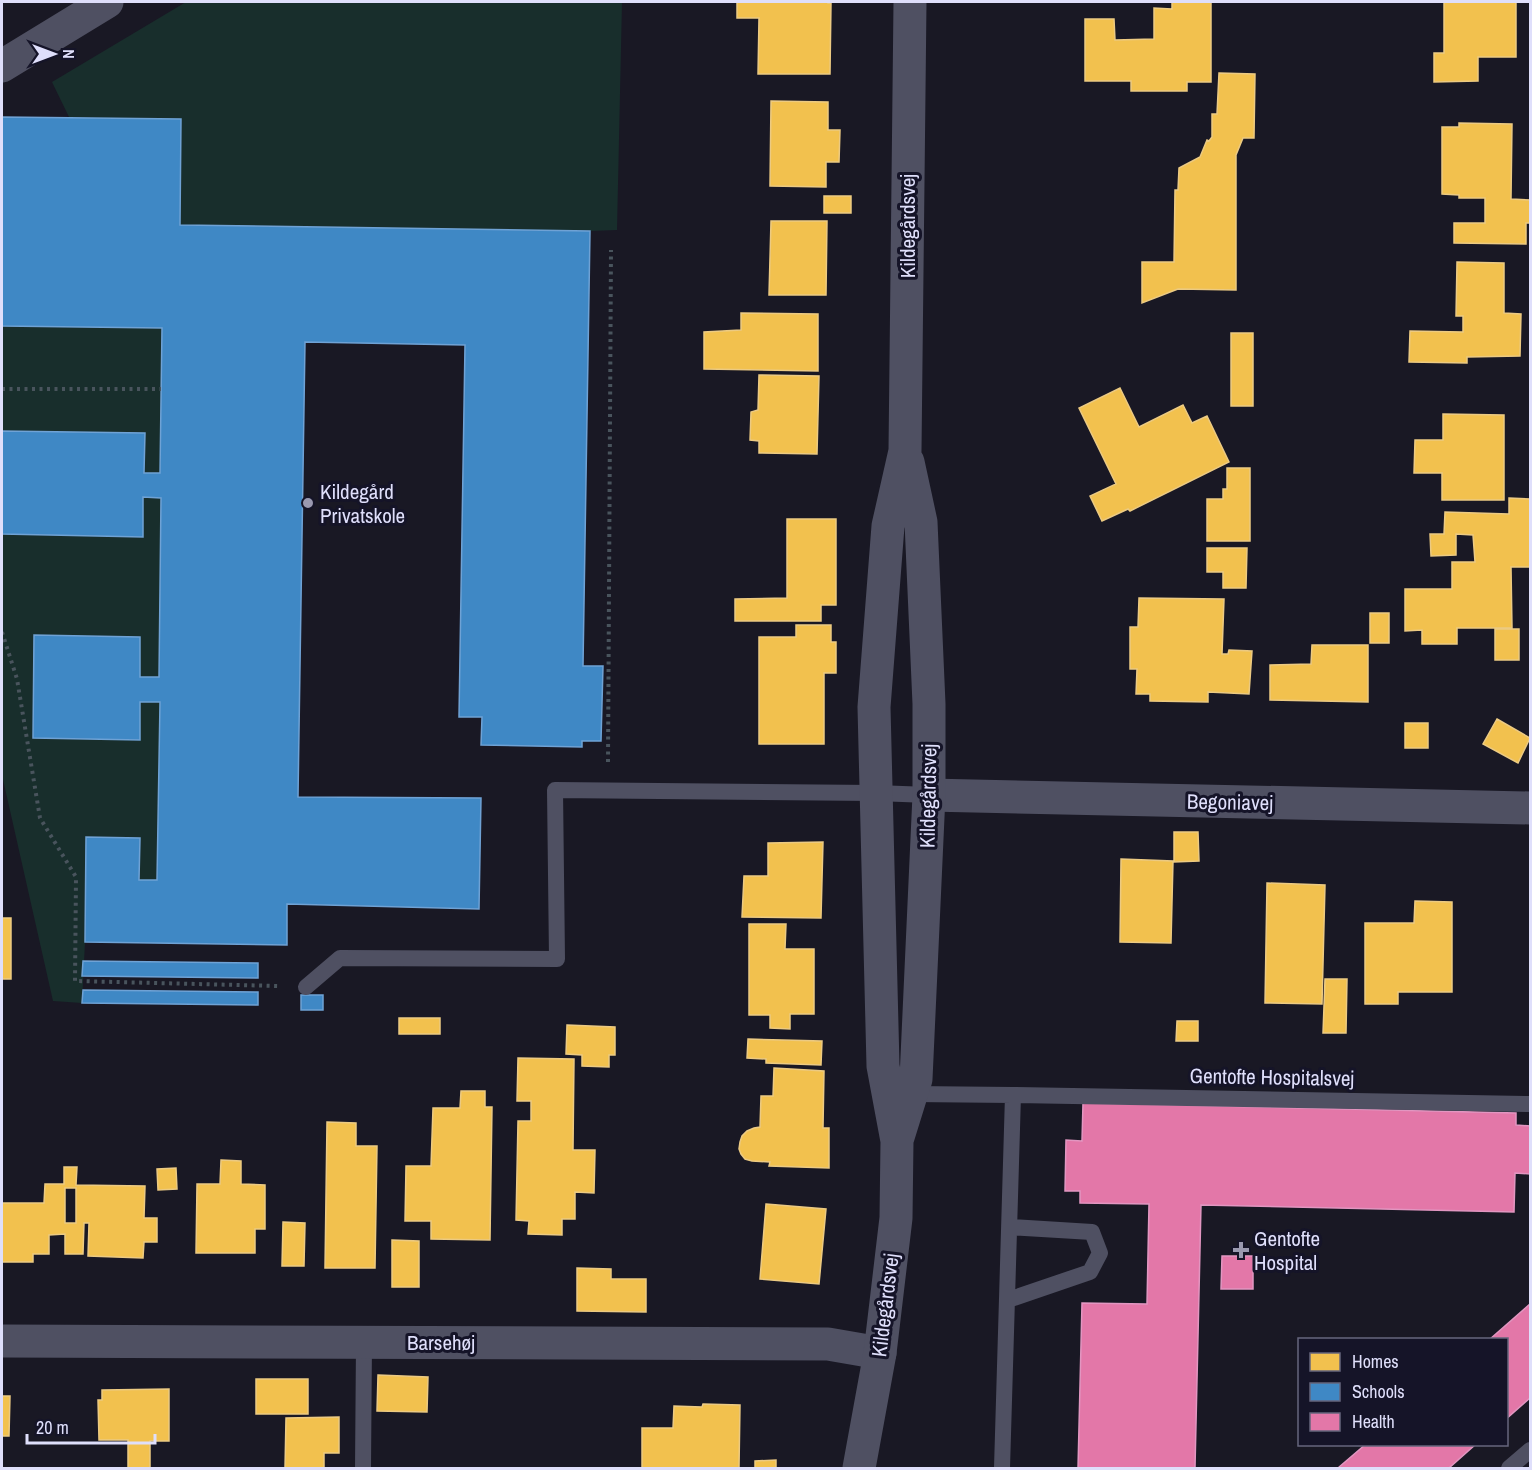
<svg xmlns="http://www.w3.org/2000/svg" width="1532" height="1470" font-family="'Archivo Narrow',sans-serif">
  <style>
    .green { fill: #182e2c }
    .homes { fill: #f2c14e; stroke: #ecca82; stroke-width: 1.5; fill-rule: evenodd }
    .schools { fill: #3f88c5; stroke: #6fa2d5; stroke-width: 1.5 }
    .health { fill: #e377a8; stroke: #e296c1; stroke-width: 1.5 }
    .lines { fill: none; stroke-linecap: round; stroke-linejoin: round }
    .path { stroke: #49545d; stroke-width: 4; stroke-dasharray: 3 4.5; stroke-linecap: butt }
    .service { stroke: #4f5062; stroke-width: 16 }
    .minor { stroke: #4f5062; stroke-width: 33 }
    .tertiary { stroke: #4f5062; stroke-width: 33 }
    .poi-dot { fill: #9a99b0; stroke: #151428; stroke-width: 2 }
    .labels { text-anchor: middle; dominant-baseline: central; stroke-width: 6; stroke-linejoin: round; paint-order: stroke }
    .street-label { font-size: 21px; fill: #dfdffb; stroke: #151428 }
    .poi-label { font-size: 21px; fill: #dfdffb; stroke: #151428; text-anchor: start }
  </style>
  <rect width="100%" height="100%" fill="#191824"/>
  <path class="green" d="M186 2H622L617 230 590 231 180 225 181 120 69 117 52 82Z
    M2 326 162 328 160 473H144V433L2 431Z
    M143 497 161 498 159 677H140V637L34 636 33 738 139 740 140 702H160L157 880H139L140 838 86 837 85 942 82 1003 53 1001 2 775V534L142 537Z"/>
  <path class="homes" d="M737 2H828V3H831L830 74H758L759 18H737Z
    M1172 2H1211V82H1187V91H1131V81H1085V19H1114L1115 40 1154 39V8L1172 9Z
    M1444 2H1516V57H1478V81L1434 82V53H1444Z
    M1219 73 1255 74 1254 138H1243L1236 155V290L1178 289 1142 303V262H1174L1175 190H1178L1179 168 1200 157 1207 140 1209 141 1212 137V114H1217Z
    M771 101 828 102V130H840L839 162H826V187L770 186Z
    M1459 123 1512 124 1511 199 1530 200V223H1526V244L1454 243V223H1485V198H1459V195L1442 194V127H1459Z
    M824 196H851V213H824Z
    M771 221H827L826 295H769Z
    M1457 262 1504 263V313L1521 314 1520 356 1467 357V363L1409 362 1410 331 1463 332V316H1456Z
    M741 313 818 314V371L704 369V332L741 330Z
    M1231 333H1253V406H1231Z
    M759 375 819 376 817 454 759 453V441L750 440 751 412 758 410Z
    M1120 388 1139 427 1183 405 1192 423 1207 416 1229 462 1130 511 1128 509 1102 521 1090 496 1116 484 1079 408Z
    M1443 414 1504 415V500H1442V473H1414L1415 440H1443Z
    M1227 468H1250V541H1207V499H1223V489H1227Z
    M1509 498 1530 499V567H1511L1512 628H1457V644H1422V630L1405 631V589H1452V562H1475L1473 535 1456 534V555L1431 556 1430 534H1444L1445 512 1509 514Z
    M787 519H836V605H821V621H735V599L787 598Z
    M1207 548H1247L1246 588H1223V572H1207Z
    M1139 598 1224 599 1222 654H1228L1229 650 1252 651 1249 694 1208 692V702L1150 701V694H1136L1137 669H1130V627H1138Z
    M1370 613H1389V643H1370Z
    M796 625H831V642H836V673H824V744H759V637H796Z
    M1495 629H1519V660H1495Z
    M1312 645H1368V702L1270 700V665L1311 664Z
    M1497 719 1530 738 1518 763 1483 744Z
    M1405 723H1428V748H1405Z
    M1174 832H1198L1199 861 1174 862Z
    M823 842 821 918 742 917 744 876H768V843Z
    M1121 859 1173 861 1171 943 1120 942Z
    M1267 883 1325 885 1322 1004 1265 1003Z
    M1415 901 1452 902V992H1398V1004H1365V923H1414Z
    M2 918H11V979H2Z
    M749 924H786L785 949H814V1014H790V1029L770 1028V1015H749Z
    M1325 979H1347L1346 1033H1323Z
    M399 1018H440V1034H399Z
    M1177 1021H1198V1041H1176Z
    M567 1025 615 1027V1055H609V1067L582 1066V1055L566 1054Z
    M748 1039 822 1041 821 1065 766 1063V1059L747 1058Z
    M518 1058 574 1059 573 1150H595L594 1193 575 1192V1219H562V1235L528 1234 529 1221 516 1220 518 1121H531V1101H517Z
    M774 1068 824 1071 823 1128H829V1168L769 1166 770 1162 752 1161 745 1159 741 1154 739 1149 740 1142 742 1136 747 1131 754 1128 760 1127 761 1096H773Z
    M461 1091H485V1107H492L490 1240 431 1239V1221H405L406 1166H431L433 1108H460Z
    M327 1122 356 1123V1146H377L375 1268H325Z
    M221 1160 241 1161V1184L265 1185V1229H255V1253H196L197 1184H220Z
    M64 1167H77L76 1185 145 1186 144 1218H157V1242H144L143 1258 88 1256 89 1223H84L83 1254H65V1234L49 1235V1254H33V1262H2V1203H44L45 1184H64ZM65 1188H76V1223H65Z
    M176 1168 177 1189 158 1190 157 1169Z
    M766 1204 826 1209 819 1284 760 1279Z
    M283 1222 305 1223 304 1266H282Z
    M392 1240 419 1241V1287H392Z
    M577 1268 611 1269V1279H646V1312L577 1311Z
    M378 1375 428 1377 427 1412 377 1411Z
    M256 1379H308V1414H256Z
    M169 1389V1441H150V1468H128V1440H99L98 1400H102V1390Z
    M2 1396H10L9 1436H2Z
    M703 1404 740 1405 739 1468H642V1428H673L674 1406 702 1407Z
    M339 1417V1453H324V1468H285L286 1418Z
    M776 1460V1468H755V1461Z"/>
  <path class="schools" d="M2 117 181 119 180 225 590 231 583 666H603L601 741H582V747L481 745 482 717H459L465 345 305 342 298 797 481 798 479 909 287 904V945L85 942 86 837 140 838 139 880H157L160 702H140V740L33 738 34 635 140 637V677H159L161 498 143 497V537L2 534V431L145 433 144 473H160L162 328 2 326Z
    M83 961 258 963V978L82 976Z
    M83 990 258 992V1005L82 1003Z
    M301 995H323V1010H301Z"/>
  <path class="health" d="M1083 1103 1516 1113V1125L1530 1126V1174L1515 1173 1514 1212 1201 1205 1195 1468H1078L1082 1303 1147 1304 1149 1204 1080 1203V1191H1065L1066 1140 1082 1141Z
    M1222 1256H1253V1289H1221Z
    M1530 1304V1398L1506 1419V1340H1489Z
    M1366 1444H1476L1449 1468H1338Z"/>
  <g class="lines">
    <path class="path" d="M2 389H161
      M2 632 17 679 40 818 76 877 75 981 278 986
      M608 762 611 250"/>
    <path class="service" d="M306 987 340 958 557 959 555 790 876 793 929 795
      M912 1094 1013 1095
      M1008 1300 1090 1272 1100 1253 1092 1232 1010 1227
      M363 1468 364 1342
      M1002 1468 1013 1095 1530 1104
      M1509 1468 1530 1450"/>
    <path class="minor" d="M929 795 1530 808
      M2 1341 828 1344 880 1353"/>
    <path class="tertiary" d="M2 66 107 2
      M898 1137 916 1079 929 795V704L921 522 908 462
      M859 1468 880 1353 896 1218 897 1141 883 1066 874 707 888 526 905 451 910 2"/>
  </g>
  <g class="poi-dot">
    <circle cx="308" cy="503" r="6"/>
    <path d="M1238 1241h6v6h6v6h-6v6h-6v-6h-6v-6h6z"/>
  </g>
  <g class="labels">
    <g class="street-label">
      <text transform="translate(907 226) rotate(-90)">Kildegårdsvej</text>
      <text transform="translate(928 796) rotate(-89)">Kildegårdsvej</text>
      <text transform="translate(1230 802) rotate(1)">Begoniavej</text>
      <text transform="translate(1272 1077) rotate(1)">Gentofte Hospitalsvej</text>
      <text transform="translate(885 1305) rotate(-83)">Kildegårdsvej</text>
      <text x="441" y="1342">Barsehøj</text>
    </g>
    <g class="poi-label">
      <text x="320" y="491">Kildegård<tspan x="320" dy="24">Privatskole</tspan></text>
      <text x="1254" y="1238">Gentofte<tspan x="1254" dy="24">Hospital</tspan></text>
    </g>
  </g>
  <rect width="1532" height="1470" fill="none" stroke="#dfdffb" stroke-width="6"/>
  <rect x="1298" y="1338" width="210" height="108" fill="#151428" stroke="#66657c" stroke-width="1.5"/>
  <rect x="1310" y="1353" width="30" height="18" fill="#f2c14e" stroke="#66657c" stroke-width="1.5"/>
  <text x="1352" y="1368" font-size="18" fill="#dfdffb">Homes</text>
  <rect x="1310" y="1383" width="30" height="18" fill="#3f88c5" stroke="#66657c" stroke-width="1.5"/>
  <text x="1352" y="1398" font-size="18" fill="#dfdffb">Schools</text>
  <rect x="1310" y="1413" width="30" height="18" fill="#e377a8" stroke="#66657c" stroke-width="1.5"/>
  <text x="1352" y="1428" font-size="18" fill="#dfdffb">Health</text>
  <g transform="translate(54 54) rotate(90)" stroke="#151428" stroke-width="4.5" paint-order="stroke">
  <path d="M0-4.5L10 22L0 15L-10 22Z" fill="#dfdffb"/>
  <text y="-9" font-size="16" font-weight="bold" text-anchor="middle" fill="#dfdffb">N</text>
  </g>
  <path d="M27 1434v9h128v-9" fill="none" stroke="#dfdffb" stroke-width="3"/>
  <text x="36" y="1434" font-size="18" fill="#dfdffb" stroke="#151428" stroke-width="4.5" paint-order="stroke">20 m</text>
</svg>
